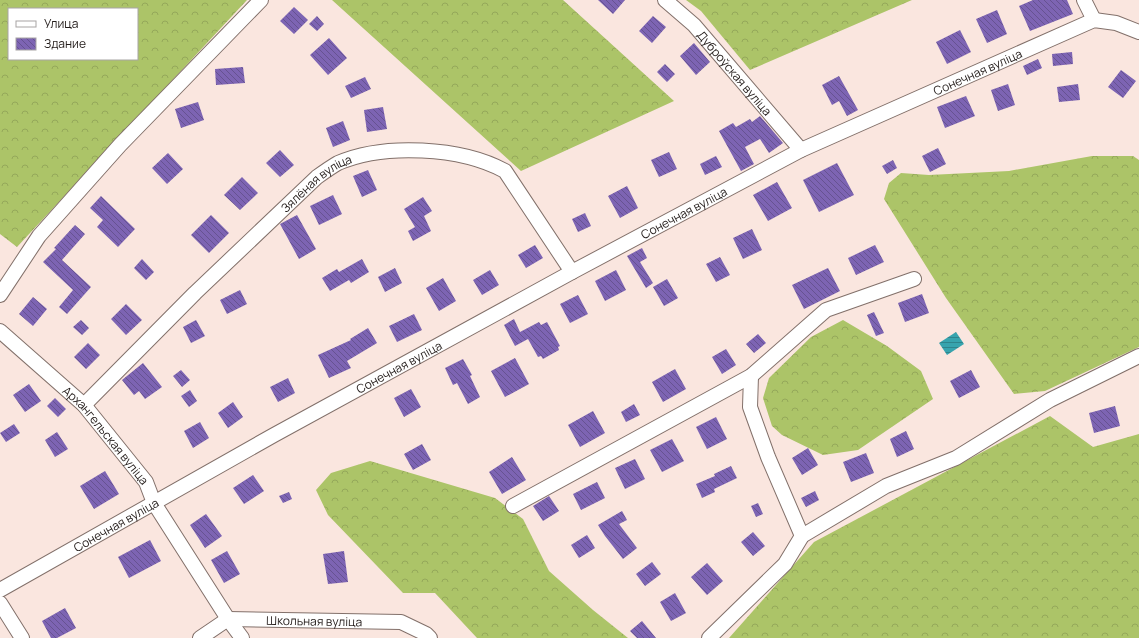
<svg xmlns="http://www.w3.org/2000/svg" width="1139" height="638" font-family="Manrope,sans-serif">
  <style>
    .forest { fill: url(#forest-crowns); fill-rule: evenodd }
    .water { fill: url(#water-rules) }
    .building { fill: url(#building-back-hatch) }
    .lines { fill: none; stroke-linecap: round; stroke-linejoin: round }
    .minor-casing { stroke: #82706a; stroke-width: 16 }
    .minor { stroke: #fff; stroke-width: 14 }
    .labels { text-anchor: middle; dominant-baseline: central; stroke-width: 3; stroke-linejoin: round; paint-order: stroke }
    .street-label { font-size: 12px; fill: #231c1a; stroke: #fff }
  </style>
  <defs>
    <pattern id="forest-crowns" width="20" height="18" patternUnits="userSpaceOnUse"><rect width="20" height="18" fill="#acc468"/><path d="M2 6a3 3 0 1 1 6 0M12 15a3 3 0 1 1 6 0" fill="none" stroke="#94a85a"/></pattern>
    <pattern id="water-rules" width="6" height="5" patternUnits="userSpaceOnUse"><rect width="6" height="5" fill="#37a4ae"/><path d="M0 2.5h6" fill="none" stroke="#2e858d"/></pattern>
    <pattern id="building-back-hatch" width="6" height="6" patternUnits="userSpaceOnUse"><rect width="6" height="6" fill="#7d64b3"/><path d="M-1 5l2 2M0 0l6 6M5-1l2 2" fill="none" stroke="#665291"/></pattern>
  </defs>
  <rect width="100%" height="100%" fill="#fae6df"/>
  <path class="forest" d="M0 0H247L17 247 0 234ZM9 9H137V59H9Z
    M332 0H563L674 101 521 171Z
    M686 0H912L750 70 701 11Z
    M1092 156H1133L1139 160V347L1045 391 1014 394 946 298 884 199 889 183 901 173 929 175 1009 171Z
    M843 320 887 346 921 371 933 399 858 450 823 455 782 435 772 426 763 398 769 378 811 337Z
    M1050 416 1093 447 1139 434V638H729L814 542Z
    M370 461 495 498 523 519 549 571 593 610 628 638H477L435 593H403L328 515 316 490 331 473Z"/>
  <path class="water" d="M956 332 964 344 947 355 939 343Z"/>
  <path class="building" d="M598 0H625L613 14Z
    M1033 0H1067L1073 14 1030 31 1019 6Z
    M294 7 308 20 294 34 280 21Z
    M997 10 1007 34 987 43 976 19Z
    M317 16 324 24 317 31 309 24Z
    M653 16 666 27 652 43 639 31Z
    M960 30 971 52 947 64 936 42Z
    M329 38 347 58 328 75 310 55Z
    M694 43 710 62 696 75 680 56Z
    M1072 52 1073 64 1053 66 1052 54Z
    M1038 59 1042 68 1027 75 1023 66Z
    M665 64 675 74 667 82 657 72Z
    M243 67 245 83 216 85 215 69Z
    M1121 70 1136 81 1123 98 1108 87Z
    M839 76 858 110 847 116 839 101 832 105 822 85Z
    M365 77 371 89 351 98 345 86Z
    M1008 84 1015 105 998 111 991 90Z
    M1078 84 1080 100 1059 102 1057 87Z
    M966 96 975 116 945 128 937 107Z
    M198 102 204 120 181 128 175 109Z
    M383 107 387 129 367 132 364 110Z
    M760 116 783 143 769 153 760 139 745 147 754 164 741 171 719 131 733 123 736 127 750 119 752 122Z
    M343 121 350 140 333 147 326 128Z
    M938 148 946 164 930 172 922 156Z
    M280 150 294 165 280 177 266 163Z
    M669 152 677 169 659 177 651 160Z
    M168 153 183 169 167 184 152 168Z
    M716 156 722 167 705 175 700 164Z
    M893 160 897 168 887 174 882 166Z
    M837 163 854 195 819 212 803 180Z
    M368 170 377 190 362 197 353 176Z
    M242 177 258 193 240 210 224 195Z
    M777 182 792 208 768 221 753 195Z
    M627 186 638 208 620 218 608 196Z
    M333 195 342 214 319 225 310 206Z
    M101 196 135 229 118 247 97 227 103 220 90 208Z
    M423 197 432 211 424 216 431 231 413 241 408 231 415 227 404 209Z
    M585 213 591 226 578 232 572 219Z
    M211 215 229 233 209 253 191 235Z
    M297 215 316 249 299 259 280 224Z
    M75 225 85 234 62 260 91 287 67 314 59 307 73 290 43 262 56 249 54 248Z
    M752 229 762 250 743 259 733 238Z
    M535 245 543 258 526 268 518 255Z
    M875 245 884 262 856 275 848 258Z
    M642 248 647 258 640 262 653 283 646 288 627 256Z
    M720 257 730 275 716 282 706 264Z
    M142 259 154 272 146 280 134 268Z
    M362 259 369 272 351 283 349 280 330 291 322 278 337 269 339 272Z
    M395 268 402 283 385 292 378 277Z
    M828 268 840 291 804 309 792 285Z
    M490 270 499 285 482 295 473 280Z
    M616 270 626 290 605 301 595 281Z
    M443 278 456 301 439 311 426 288Z
    M667 279 678 298 664 306 653 287Z
    M240 290 247 304 227 314 220 300Z
    M922 294 929 313 905 322 898 303Z
    M578 295 588 314 570 323 560 304Z
    M33 297 47 309 33 326 19 314Z
    M126 304 142 320 126 335 111 319Z
    M874 312 884 333 876 336 867 315Z
    M414 314 422 330 397 342 389 326Z
    M514 319 520 332 539 322 541 325 547 322 560 346 558 347 559 350 543 359 541 356 538 357 528 339 515 346 504 325Z
    M81 320 89 328 82 335 73 327Z
    M196 320 205 336 191 343 183 327Z
    M368 328 377 343 347 361 351 368 329 378 318 355 351 340 350 339Z
    M758 334 766 343 754 353 746 344Z
    M88 343 100 355 86 369 74 357Z
    M726 349 736 365 722 374 712 357Z
    M515 358 529 384 505 397 491 371Z
    M463 359 472 375 470 376 480 397 468 404 457 383 453 385 445 368Z
    M143 363 162 387 145 399 139 391 134 395 122 380Z
    M675 369 686 389 663 402 652 382Z
    M181 370 190 380 182 387 173 376Z
    M971 370 980 387 959 398 950 381Z
    M288 378 295 393 278 402 270 387Z
    M29 384 41 401 25 412 13 395Z
    M411 389 421 407 404 417 394 398Z
    M190 390 197 401 189 407 181 396Z
    M55 398 66 409 58 417 47 406Z
    M233 402 243 417 228 428 218 413Z
    M634 404 640 415 626 422 621 412Z
    M1115 406 1120 426 1094 433 1089 413Z
    M593 411 605 433 580 447 568 425Z
    M716 417 727 439 707 449 696 427Z
    M200 422 209 438 193 448 184 431Z
    M14 424 20 433 6 442 0 433Z
    M906 431 914 449 897 457 890 439Z
    M57 432 68 449 55 457 45 440Z
    M672 439 684 461 662 472 650 450Z
    M422 444 431 460 413 470 404 454Z
    M808 448 818 465 802 475 792 458Z
    M866 453 874 473 851 482 843 462Z
    M512 457 526 480 502 494 489 472Z
    M635 459 645 479 625 489 615 468Z
    M731 466 737 478 714 489 715 492 702 498 696 484 715 476 714 474Z
    M105 471 119 494 94 509 80 486Z
    M253 475 264 491 244 504 233 488Z
    M597 482 605 498 581 510 573 494Z
    M815 491 819 500 806 507 801 498Z
    M289 492 292 499 283 503 279 496Z
    M549 496 559 511 543 521 533 506Z
    M758 503 763 514 756 517 751 506Z
    M622 511 627 520 619 524 637 548 623 559 605 536 598 525Z
    M206 514 222 536 205 548 190 525Z
    M753 532 765 546 753 556 741 542Z
    M587 535 595 548 579 558 571 545Z
    M150 540 161 561 129 578 118 557Z
    M227 551 240 574 224 583 211 560Z
    M344 551 348 582 328 584 323 554Z
    M652 562 661 574 645 586 636 574Z
    M707 563 723 581 707 595 691 577Z
    M675 593 686 613 671 621 660 602Z
    M65 608 76 628 57 638H51L42 621Z
    M642 621 656 638H637L630 631Z"/>
  <g class="lines">
    <g class="minor-casing">
      <g id="minor">
        <path id="s1" d="M665 0 694 25 801 150"/>
        <path d="M1084 0 1094 20"/>
        <path d="M0 295 39 236 120 145 261 0"/>
        <path id="s2" d="M0 331 84 405 146 482 154 503 228 619 242 638"/>
        <path d="M751 376 750 407 768 457 802 536"/>
        <path id="s3" d="M84 405 195 293 317 177C324 172 331 167 338 163 384 143 461 147 505 171L572 272"/>
        <path d="M513 506 751 376 826 310 914 279"/>
        <path id="s4" d="M0 590 274 435 572 272 801 150 1094 20 1116 23 1139 32"/>
        <path d="M0 603 22 638"/>
        <path id="s5" d="M200 638 228 619 401 622 426 634 430 638"/>
        <path d="M709 638 785 564 802 536 886 486 956 458 1050 400 1139 356"/>
      </g>
    </g>
    <use href="#minor" class="minor"/>
  </g>
  <g class="labels">
    <g class="street-label">
      <text stroke="none"><textPath href="#s4" startOffset="1107">Сонечная вуліца</textPath></text>
      <text stroke="none"><textPath href="#s1" startOffset="101">Дуброўская вуліца</textPath></text>
      <text stroke="none"><textPath href="#s3" startOffset="322">Зялёная вуліца</textPath></text>
      <text stroke="none"><textPath href="#s4" startOffset="781">Сонечная вуліца</textPath></text>
      <text stroke="none"><textPath href="#s4" startOffset="457">Сонечная вуліца</textPath></text>
      <text stroke="none"><textPath href="#s2" startOffset="149">Архангельская вуліца</textPath></text>
      <text stroke="none"><textPath href="#s4" startOffset="133">Сонечная вуліца</textPath></text>
      <text stroke="none"><textPath href="#s5" startOffset="120">Школьная вуліца</textPath></text>
    </g>
  </g>
  <rect x="8" y="8" width="130" height="52" fill="#ffffff" stroke="#a7a4a3"/>
  <rect x="16" y="21" width="20" height="6" fill="#ffffff" stroke="#a7a4a3"/>
  <text x="44" y="28" font-size="12" fill="#231c1a">Улица</text>
  <rect x="16" y="38" width="20" height="12" fill="url(#building-back-hatch)" stroke="#a7a4a3"/>
  <text x="44" y="48" font-size="12" fill="#231c1a">Здание</text>
</svg>
